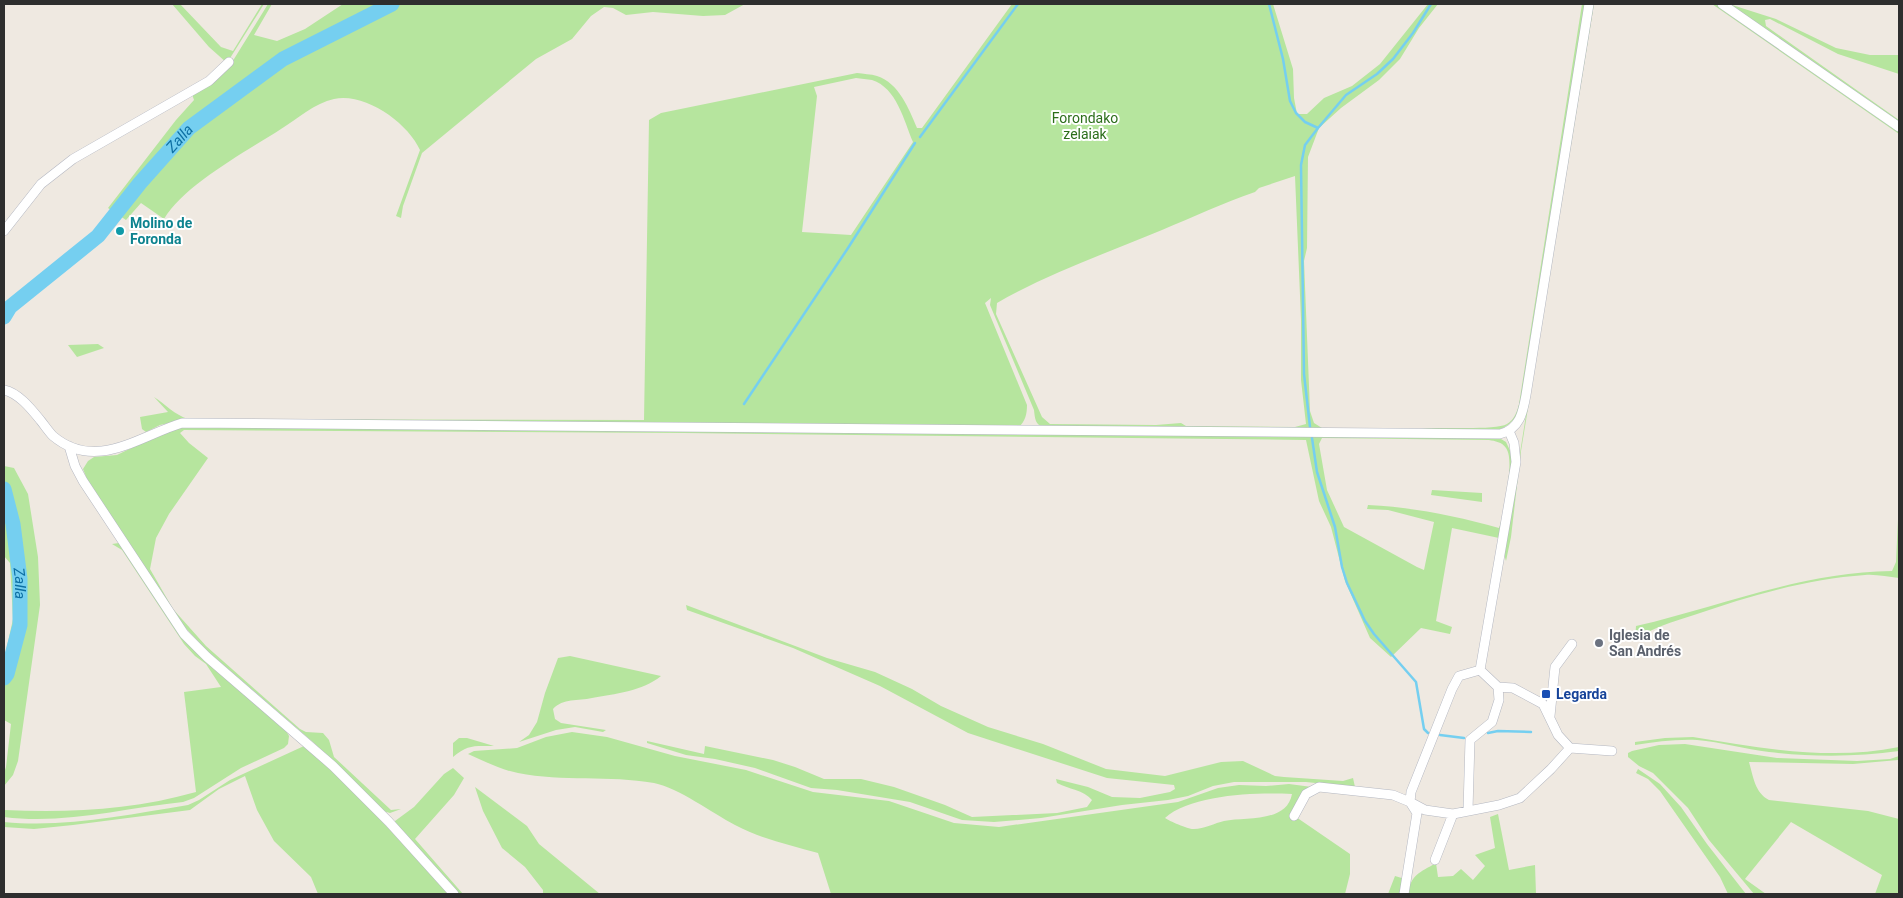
<svg xmlns="http://www.w3.org/2000/svg" width="1903" height="898" font-family="Roboto,sans-serif">
  <style>
    .green { fill: #b6e59e; fill-rule: evenodd }
    .lines { fill: none; stroke-linecap: round; stroke-linejoin: round }
    .stream { stroke: #75cff0; stroke-width: 2.5 }
    .river { stroke: #75cff0; stroke-width: 15 }
    .minor-casing { stroke: #b4b7c1; stroke-width: 10 }
    .minor { stroke: #fff; stroke-width: 9 }
    .culture-dot { fill: #0f9aa8; stroke: #fff; stroke-width: 2 }
    .worship-dot { fill: #6b7280; stroke: #fff; stroke-width: 2 }
    .transit-dot { fill: #1a4fb4; stroke: #fff; stroke-width: 2 }
    .labels { text-anchor: middle; dominant-baseline: central; stroke-width: 4; stroke-linejoin: round; paint-order: stroke }
    .park-label { font-size: 14px; fill: #2c6e1b; stroke: #fff }
    .culture-label { font-size: 14px; font-weight: bold; fill: #0d838f; stroke: #fff; text-anchor: start }
    .worship-label { font-size: 14px; font-weight: bold; fill: #5b616d; stroke: #fff; text-anchor: start }
    .transit-label { font-size: 14px; font-weight: bold; fill: #164399; stroke: #fff; text-anchor: start }
    .water-label { font-size: 15px; font-style: italic; fill: #0d6fa3; stroke: #fff }
  </style>
  <rect width="100%" height="100%" fill="#efe9e1"/>
  <path class="green" d="M172 4H180L221 47 233 51 262 4H264L227 63 209 47Z
    M268 4H272L254 35 277 41 305 29 343 4H745L725 15 703 16 653 12 626 15 613 8 604 7 591 16 572 39 536 59 422 153 403 206 401 218 396 216 420 150C408 123 365 92 334 99 315 103 297 119 281 129 247 151 184 185 164 219L141 203 126 220 108 208 176 120 194 100 192 94 218 78 234 59Z
    M1012 4H1273L1293 69 1294 98 1297 114H1307L1324 98 1352 86 1380 64 1428 4H1438L1419 28 1400 59 1379 80 1341 108 1319 128 1308 157 1307 248 1304 261 1310 411 1314 423 1322 428 1421 429C1440 426 1495 431 1507 424 1514 420 1517 412 1519 404L1582 4H1586L1520 410C1513 422 1508 427 1494 431L1044 428C1035 424 1035 419 1034 410L990 305 991 298 985 303 1027 405C1027 415 1025 421 1019 427L182 420 160 425 146 432 142 429 140 417 168 412 154 397C165 404 175 415 188 419L644 420 649 120 661 113 857 73C863 74 871 74 877 76 899 83 909 109 917 128H922ZM856 78C861 79 867 79 872 80 897 88 904 121 913 142L851 235 802 232 817 96 814 87ZM1295 176 1301 319V380L1306 424 1295 427 1186 426 1181 423 1156 425 1050 424 1042 417 996 314 997 303C1049 273 1107 253 1162 230 1193 217 1223 203 1255 192L1259 188Z
    M1591 4H1594L1521 451 1511 537 1506 561 1504 554Z
    M1712 4H1719L1899 129V134Z
    M1729 4 1776 19 1836 48 1870 55H1899V74L1838 54 1770 19 1765 20 1766 26 1899 120V123Z
    M98 344 104 348 77 357 68 345Z
    M199 427 1491 438 1501 439 1506 442 1513 457 1499 538 1452 528 1436 621 1452 627 1450 634 1421 628 1391 657 1370 638 1345 581 1331 527 1319 501 1306 440 684 433 184 430 180 433 189 443 208 458 169 514 156 538 150 569 173 609 206 646 300 729 306 732 323 733 329 740 334 757 391 810 401 809 390 813 383 811 352 779 314 743 206 650 181 623 87 479 83 469 88 461 94 457 117 455 152 438 180 428ZM1322 438 1489 440C1495 441 1502 442 1506 448 1515 461 1504 503 1502 519L1499 528C1456 516 1412 507 1368 505L1367 509 1388 510 1434 522 1424 570 1417 567 1344 527 1327 490 1319 444Z
    M4 466 14 468 28 494 38 557 40 605 18 761 13 775 4 786V773L6 767 11 724 4 720V660L13 619 10 563 4 556Z
    M1432 490 1482 493V502L1431 495Z
    M1899 498V578C1888 577 1876 574 1865 575 1807 579 1749 596 1694 615 1673 622 1653 627 1635 640L1636 626C1722 606 1802 572 1892 571L1896 562Z
    M119 543 170 619 284 727 289 736 288 744 284 748 241 768 194 798 183 802C123 808 64 825 4 817V810C69 813 133 810 196 792L184 692 221 687 206 664 195 656 184 644 122 550 112 544Z
    M686 605 827 658 875 672 912 689 941 706 988 727 1043 744 1106 769 1165 776 1221 762 1243 761 1275 776 1284 777 1343 781 1353 778 1355 787 1306 782H1234L1213 786 1188 796 1168 800 1122 805 1041 818 994 822 962 820 910 802 837 790 811 788 755 768 715 759 686 755 647 743V741L704 754 705 746 773 760 795 767 824 779H861L894 787 945 805 972 817 1057 813 1087 807 1092 800C1084 790 1068 789 1057 783L1056 779 1088 787 1112 797 1140 798 1170 792 1175 789 1174 785 1107 778 968 733 880 686 793 648 687 610Z
    M570 656 661 676C643 691 614 694 592 698 578 701 563 698 553 709L555 719 561 723 606 730 603 732 575 727 556 730 519 742 529 735 537 722 545 693 558 658Z
    M572 732 607 737 675 756 746 770 813 792 889 801 954 823 999 827 1178 802 1218 788 1239 785 1266 786 1289 784 1312 787 1296 817 1350 854V874L1345 894H831L818 853C790 845 761 839 735 825 712 813 679 788 654 783 609 775 563 782 518 773 501 770 484 761 468 754L474 751 517 748 546 737ZM1292 794C1287 823 1245 817 1224 821 1215 823 1204 829 1194 829 1190 830 1169 821 1165 818 1191 794 1258 792 1292 794Z
    M1693 737C1760 748 1831 761 1899 747V751C1857 757 1812 757 1769 752 1745 749 1721 742 1697 740 1676 739 1656 742 1635 745V742L1665 738Z
    M459 738H467L494 746C475 746 468 744 453 757V743Z
    M1685 744 1777 758 1857 761 1890 759 1899 756 1898 760 1853 764 1749 762C1753 776 1755 793 1769 800L1868 811 1899 819V894H1875L1882 875 1791 822 1745 879 1766 894H1754L1709 840 1688 808 1653 773 1639 766 1628 757V753L1632 751 1659 745Z
    M304 746 354 791 449 894H318L311 877 274 841 257 810 245 776 219 789 190 810 73 825 34 829 4 827V822C65 828 127 815 188 805L199 800 230 780Z
    M453 768 464 778 454 795 415 839 463 894H458L394 824 395 821 414 807 444 774Z
    M1638 769 1660 784 1681 807 1707 844 1746 894H1728L1720 877 1660 791 1648 779 1636 773Z
    M475 787 527 826 539 844 600 894H543V890L525 867 502 848 483 811Z
    M1498 814 1509 870 1535 865 1536 894H1407C1412 874 1419 873 1436 863L1438 877 1453 876 1461 869 1473 880 1485 866 1475 855 1495 848 1490 817Z
    M1395 876 1405 879 1402 894H1388Z"/>
  <g class="lines">
    <path class="stream" d="M1269 4 1283 59 1290 101 1296 113 1305 122 1318 128 1305 145 1301 165 1304 374 1310 427
      M1318 128 1346 95 1377 74 1393 59 1413 33 1431 4
      M920 137 1018 4
      M744 404 848 248 915 143
      M1312 438 1317 472 1335 527 1342 567 1347 583 1365 621 1374 634 1416 682 1424 729 1428 733
      M1488 733 1498 731 1531 732
      M1440 735 1464 738"/>
    <g class="river">
      <path id="s1" d="M4 317 10 307 98 236 140 183 189 128 283 59 392 4"/>
      <path id="s2" d="M4 489 13 524 20 579V625L7 674 4 678"/>
    </g>
    <g class="minor-casing">
      <path id="minor" d="M1722 4 1899 127
        M4 231 41 184 73 159 209 81 229 62
        M4 390C19 393 32 410 41 421 45 426 49 432 53 436 96 472 139 436 182 423L1500 434C1520 429 1523 412 1526 395L1589 4
        M69 446 75 466 83 481 184 634 207 657 333 766 389 822 454 894
        M1480 670 1498 687 1513 688 1543 704 1558 735 1570 748
        M1550 716 1555 667 1572 644
        M1468 810 1470 740 1492 722 1499 700 1498 687
        M1294 816 1306 794 1319 787 1393 795 1410 802 1425 810 1453 814 1499 805 1520 798 1551 769 1570 748 1612 751
        M1435 860 1453 814
        M1404 894 1417 813 1410 802 1411 792 1452 689 1459 676 1480 670 1516 462 1514 443 1509 431"/>
    </g>
    <use href="#minor" class="minor"/>
  </g>
  <circle class="culture-dot" cx="120" cy="231" r="5"/>
  <circle class="worship-dot" cx="1599" cy="643" r="5"/>
  <rect class="transit-dot" x="1541" y="689" width="10" height="10" rx="2.5"/>
  <g class="labels">
    <g class="park-label">
      <text x="1085" y="118">Forondako<tspan x="1085" dy="16">zelaiak</tspan></text>
    </g>
    <g class="culture-label">
      <text x="130" y="223">Molino de<tspan x="130" dy="16">Foronda</tspan></text>
    </g>
    <g class="worship-label">
      <text x="1609" y="635">Iglesia de<tspan x="1609" dy="16">San Andrés</tspan></text>
    </g>
    <g class="transit-label">
      <text x="1556" y="694">Legarda</text>
    </g>
    <g class="water-label">
      <text stroke="none"><textPath href="#s1" startOffset="252">Zalla</textPath></text>
      <text stroke="none"><textPath href="#s2" startOffset="96">Zalla</textPath></text>
    </g>
  </g>
  <rect width="1903" height="898" fill="none" stroke="#2e2e2e" stroke-width="10"/>
</svg>
